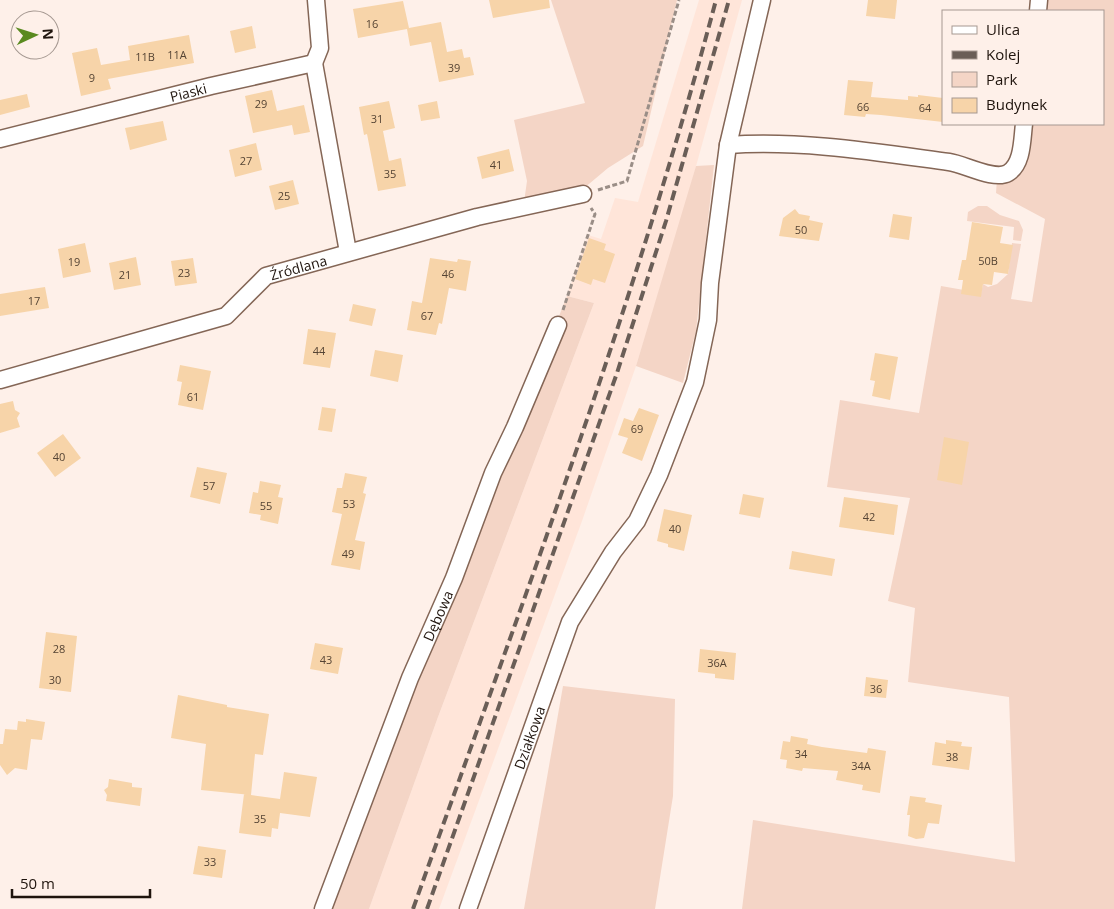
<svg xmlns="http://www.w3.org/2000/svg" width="1114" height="909" font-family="'Open Sans',sans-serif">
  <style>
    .built { fill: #ffe5d9 }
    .green { fill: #f4d5c6 }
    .building { fill: #f7d4a9 }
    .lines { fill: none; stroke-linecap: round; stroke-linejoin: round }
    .street-casing { stroke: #846656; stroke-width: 19 }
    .path { stroke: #9a8e87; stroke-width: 3; stroke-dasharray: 5 2.5; stroke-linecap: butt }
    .street { stroke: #fff; stroke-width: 16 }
    .rail { stroke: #6a5e57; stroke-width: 4; stroke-dasharray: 10 5; stroke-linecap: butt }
    .labels { text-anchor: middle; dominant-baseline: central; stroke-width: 4; stroke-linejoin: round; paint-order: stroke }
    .number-label { font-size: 11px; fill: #554434 }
    .street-label { font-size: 14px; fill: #1f140d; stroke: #fef0e9 }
  </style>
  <rect width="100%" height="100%" fill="#fef0e9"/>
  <path class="built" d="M699 0H742L685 206 636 366 582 521 439 909H369L438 717 594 303 567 296 588 235 601 239 615 198 638 202Z"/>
  <path class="green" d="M551 0H677L643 146 608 168 583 189 524 202 527 181 514 120 585 103Z
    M1048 0H1114V909H742L753 820 1015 862 1009 697 908 682 915 608 888 601 910 498 827 487 840 400 919 413 941 286 981 293 983 284 988 287 997 284 1008 274 1012 243 1021 244 1011 299 1032 302 1045 219 996 193 997 179 1020 174 1028 152 1032 124H1103V11H1047Z
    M714 165 696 331 683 383 636 366 696 166Z
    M978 206H987L1000 215 1019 221 1023 230 1021 241 1013 240 1014 227 967 221 968 212Z
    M567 296 594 303 438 717 369 909H331L390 743Z
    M563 686 675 699 673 796 655 909H524Z"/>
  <path class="building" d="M489 0H549L550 8 493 18Z
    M868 0H897L895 19 866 16Z
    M403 1 409 28 441 22 447 52 462 49 464 58 470 57 474 75 439 82 431 42 410 46 407 29 358 38 353 9Z
    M252 26 256 48 235 53 230 31Z
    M189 35 194 63 108 79 111 89 81 96 72 53 97 48 101 65 130 60 128 46Z
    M848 80 873 82 871 97 908 100V96L918 97V95L943 98V122L881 115 866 114 865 117 844 115Z
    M272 90 277 111 304 105 310 132 294 135 292 125 253 133 245 96Z
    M27 94 30 107 0 115V100Z
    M389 101 395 128 383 131 389 161 401 158 406 186 378 191 367 134 364 135 359 107Z
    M437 101 440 118 421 121 418 105Z
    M163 121 167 140 130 150 125 128Z
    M256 143 262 170 235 177 229 150Z
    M509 149 514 171 482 179 477 157Z
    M293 180 299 204 275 210 269 186Z
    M795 209 799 214 810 216 809 220 823 223 819 241 779 236 783 218Z
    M893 214 912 217 909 240 889 237Z
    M972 222 1003 227 1000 243 1013 245 1008 274 994 272 992 285 983 284 981 297 961 294 963 280H958L962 260H966Z
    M589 238 606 244 604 250 615 254 605 283 593 279 591 285 575 279Z
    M85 243 91 272 63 278 58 249Z
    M136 257 141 285 114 290 109 263Z
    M193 258 197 283 175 286 171 261Z
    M430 258 457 262 458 259 471 261 466 291 449 288 442 324 439 323 436 335 407 330 412 301 422 303Z
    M45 287 49 308 0 316V294Z
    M353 304 376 309 372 326 349 321Z
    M308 329 336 333 330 368 303 364Z
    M375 350 403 355 398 382 370 376Z
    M875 353 898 357 890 400 872 396 875 381 870 380Z
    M180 365 211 371 203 410 178 405 182 382 177 381Z
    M13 401 15 410 20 413 17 418 20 427 0 433V404Z
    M322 407 336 409 332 432 318 430Z
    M639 408 659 415 642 461 622 453 628 438 618 435 624 418 633 421Z
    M63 434 81 458 55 477 37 453Z
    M944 437 969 442 962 485 937 480Z
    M197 467 227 473 220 504 190 497Z
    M345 473 367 477 363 493 366 494 355 540 365 542 360 570 331 565 342 514 332 512 337 488H342Z
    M260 481 281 485 278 497 283 498 278 524 260 520 261 515 249 513 253 492 258 493Z
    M743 494 764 498 760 518 739 514Z
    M844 497 898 505 894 535 839 527Z
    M664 509 692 515 684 551 668 547V544L657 541Z
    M792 551 835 559 832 576 789 569Z
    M46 632 77 636 71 692 39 688Z
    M315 643 343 648 338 674 310 669Z
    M700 649 736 653 734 680 715 678V674L698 672Z
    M866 677 888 680 886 698 864 696Z
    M178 695 227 705V707L269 714 263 755 255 754 251 795 201 790 206 744 171 738Z
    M26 719 45 722 42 740 31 739 27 770 15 768 7 775 0 765V744H3L5 729 17 730 18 721 26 722Z
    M791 736 808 739 807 744 822 747 867 753 868 748 886 751 880 793 862 790 863 785 836 780 838 771 803 768 802 771 786 768 787 760 780 759 783 741 790 742Z
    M946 740 962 742 961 746 972 747 969 770 932 765 935 742 946 744Z
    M284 772 317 777 310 817 280 813 278 829 272 828 271 837 239 833 244 794 280 799Z
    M109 779 132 783V787L142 788 140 806 106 801 107 795 104 790 108 787Z
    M910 796 926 798 925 802 942 805 939 824 928 823 924 838 916 839 908 836 910 815H907Z
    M198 846 226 850 222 878 193 874Z"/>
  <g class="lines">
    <g class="street-casing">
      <g id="street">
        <path d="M1038 11 1039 0"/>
        <path d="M314 63 348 252"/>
        <path id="s1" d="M0 139 211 86 314 63 320 48 316 0"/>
        <path d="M728 145C802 140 875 152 949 162 964 164 994 181 1008 173 1023 164 1022 139 1024 124"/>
        <path id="s2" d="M0 380 226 316 266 276 477 217 583 194"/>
        <path id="s3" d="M323 909 410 678 454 578 493 473 515 427 558 325"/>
        <path id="s4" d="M468 909 570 622 613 552 637 521 659 475 695 382 708 320 710 283 728 145 762 0"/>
      </g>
    </g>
    <path class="path" d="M598 190 627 181 679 0
      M563 310 595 214 591 208"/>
    <use href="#street" class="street"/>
    <path class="rail" d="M413 909C520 608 634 309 716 0
      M427 909 617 373 666 221 729 0"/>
  </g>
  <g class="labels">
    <g class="number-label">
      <text x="372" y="23">16</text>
      <text x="177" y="54">11A</text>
      <text x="145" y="56">11B</text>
      <text x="454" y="67">39</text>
      <text x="92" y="77">9</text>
      <text x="261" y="103">29</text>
      <text x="863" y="106">66</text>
      <text x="925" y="107">64</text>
      <text x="377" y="118">31</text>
      <text x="246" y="160">27</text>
      <text x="496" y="164">41</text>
      <text x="390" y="173">35</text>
      <text x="284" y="195">25</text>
      <text x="801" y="229">50</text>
      <text x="988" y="260">50B</text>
      <text x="74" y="261">19</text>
      <text x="184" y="272">23</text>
      <text x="448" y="273">46</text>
      <text x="125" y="274">21</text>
      <text x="34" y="300">17</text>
      <text x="427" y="315">67</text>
      <text x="319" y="350">44</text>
      <text x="193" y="396">61</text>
      <text x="637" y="428">69</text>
      <text x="59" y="456">40</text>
      <text x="209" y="485">57</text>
      <text x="349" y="503">53</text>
      <text x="266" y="505">55</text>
      <text x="869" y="516">42</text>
      <text x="675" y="528">40</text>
      <text x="348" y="553">49</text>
      <text x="59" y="648">28</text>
      <text x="326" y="659">43</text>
      <text x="717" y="662">36A</text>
      <text x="55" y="679">30</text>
      <text x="876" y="688">36</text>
      <text x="801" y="753">34</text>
      <text x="952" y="756">38</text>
      <text x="861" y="765">34A</text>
      <text x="260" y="818">35</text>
      <text x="210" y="861">33</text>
    </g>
    <g class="street-label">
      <text stroke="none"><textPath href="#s1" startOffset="194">Piaski</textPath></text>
      <text stroke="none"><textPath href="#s2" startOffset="325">Źródlana</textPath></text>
      <text stroke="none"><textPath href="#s3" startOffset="315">Dębowa</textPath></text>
      <text stroke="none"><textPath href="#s4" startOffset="182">Działkowa</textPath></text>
    </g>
  </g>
  <rect x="942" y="10" width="162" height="115" fill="#fef0e9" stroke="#a59891"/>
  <rect x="952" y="26" width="25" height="8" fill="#ffffff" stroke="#a59891"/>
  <text x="986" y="35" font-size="15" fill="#1f140d">Ulica</text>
  <rect x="952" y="51" width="25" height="8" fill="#6a5e57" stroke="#a59891"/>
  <text x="986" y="60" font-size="15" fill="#1f140d">Kolej</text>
  <rect x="952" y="72" width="25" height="15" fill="#f4d5c6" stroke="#a59891"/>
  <text x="986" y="85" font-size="15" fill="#1f140d">Park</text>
  <rect x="952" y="98" width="25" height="15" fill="#f7d4a9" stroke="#a59891"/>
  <text x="986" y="110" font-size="15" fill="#1f140d">Budynek</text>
  <g transform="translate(35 35) rotate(86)"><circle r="24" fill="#fef0e9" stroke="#a59891"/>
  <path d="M0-4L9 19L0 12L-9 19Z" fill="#5a8a1f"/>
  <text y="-8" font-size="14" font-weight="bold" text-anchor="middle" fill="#1f140d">N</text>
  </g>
  <path d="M12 889v8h138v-8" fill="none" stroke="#1f140d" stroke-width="2.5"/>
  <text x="20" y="889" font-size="15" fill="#1f140d" stroke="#fef0e9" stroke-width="4" paint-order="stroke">50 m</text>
</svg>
